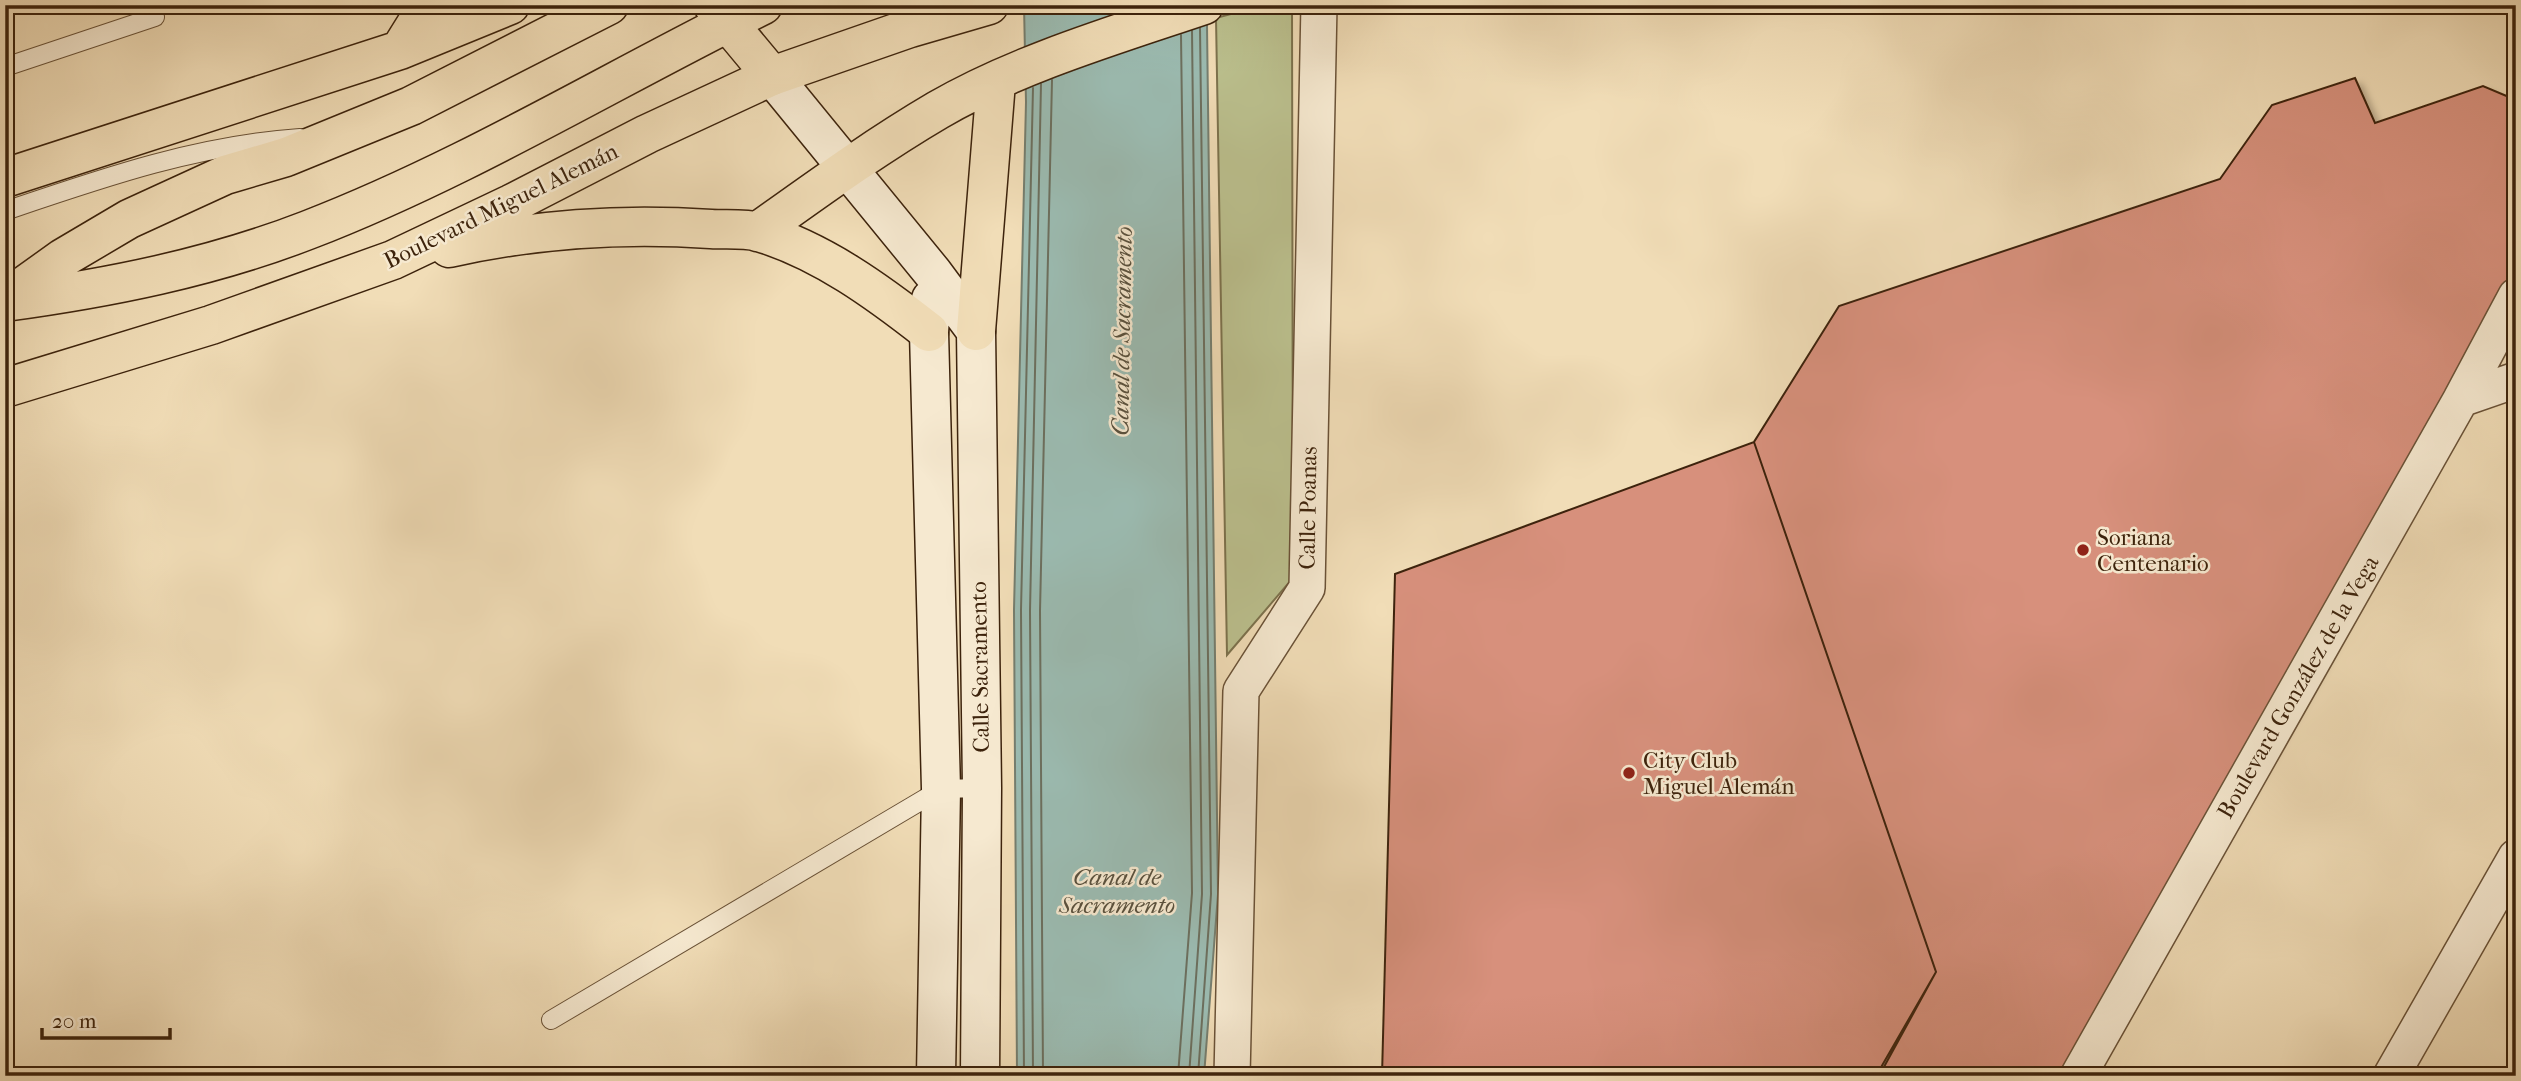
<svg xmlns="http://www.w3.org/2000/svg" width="2521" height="1081" font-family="'IM FELL French Canon',serif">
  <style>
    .green { fill: #bbc08e; stroke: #7c724d; stroke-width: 2 }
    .water { fill: #9bbbb1; stroke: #757e6f; stroke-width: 2 }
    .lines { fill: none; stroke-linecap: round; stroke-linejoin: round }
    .shore { stroke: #6c6f5e; stroke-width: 2 }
    .building { fill: #d7907b; stroke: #3d230c; stroke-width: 2; filter: url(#shadow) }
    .lane-casing { stroke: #6a5237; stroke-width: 20 }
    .street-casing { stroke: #6a5237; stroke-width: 38 }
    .secondary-casing { stroke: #3d230c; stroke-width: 41 }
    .primary-casing { stroke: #3d230c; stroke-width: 41 }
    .highway-casing { stroke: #3d230c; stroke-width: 41 }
    .lane { stroke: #f6e9d0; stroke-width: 18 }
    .street { stroke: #f6e9d0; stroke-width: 35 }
    .secondary { stroke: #f6e9d0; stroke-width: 38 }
    .primary { stroke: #f1ddb7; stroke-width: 38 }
    .highway { stroke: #f1ddb7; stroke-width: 38 }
    .poi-dot { fill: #8f2418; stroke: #f6e9d0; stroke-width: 2.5 }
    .labels { text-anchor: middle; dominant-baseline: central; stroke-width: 5; stroke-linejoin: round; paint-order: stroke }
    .street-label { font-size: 23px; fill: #3d230c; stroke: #f6e9d0 }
    .poi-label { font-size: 23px; fill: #3d230c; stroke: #f6e9d0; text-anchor: start }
    .water-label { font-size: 24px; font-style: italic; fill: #59513e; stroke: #f6e9d0 }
  </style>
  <defs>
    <filter id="shadow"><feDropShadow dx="6" dy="6" stdDeviation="3.5" flood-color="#0004"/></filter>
  </defs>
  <rect width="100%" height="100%" fill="#f1ddb7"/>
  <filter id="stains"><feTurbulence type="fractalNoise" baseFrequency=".00286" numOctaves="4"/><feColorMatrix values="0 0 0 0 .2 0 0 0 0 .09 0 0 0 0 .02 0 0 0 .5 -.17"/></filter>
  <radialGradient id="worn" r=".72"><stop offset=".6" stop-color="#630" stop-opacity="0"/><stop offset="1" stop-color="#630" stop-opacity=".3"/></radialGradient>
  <path class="green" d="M1264 5H1292L1293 578 1227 655 1216 18Z"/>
  <path class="water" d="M1024 5H1209L1207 25 1218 894 1204 1076H1017L1014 610 1026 102Z"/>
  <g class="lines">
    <path class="shore" d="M1024 1076 1021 610 1033 88
      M1033 1076 1030 611 1041 84
      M1043 1076 1040 611 1052 80
      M1178 1076 1192 893 1181 35
      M1189 1076 1202 894 1192 31
      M1198 1076 1211 894 1200 28"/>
  </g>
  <path class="building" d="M2355 78 2375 123 2483 86 2516 100V270L2321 659 2080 1076H1879L1936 972 1754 442 1839 306 2220 179 2272 105Z
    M1754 442 1936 972 1876 1076H1382L1395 574Z"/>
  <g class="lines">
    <g class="lane-casing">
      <path id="lane" d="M5 67 155 17
        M5 211C102 178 197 145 300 138
        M551 1020 941 789 982 788"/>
    </g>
    <g class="street-casing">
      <path id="street" d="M2461 399 2516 380
        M1232 1076 1241 691 1307 588 1319 5
        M2078 1076 2461 399 2516 296
        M2391 1076 2516 857"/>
    </g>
    <g class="secondary-casing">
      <path id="secondary" d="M772 76 933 273 976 331 982 788 980 1076
        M931 299 929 332 941 789 936 1076"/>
    </g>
    <g class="primary-casing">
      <path id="primary" d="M713 5 772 76"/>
    </g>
    <g class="highway-casing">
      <path id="highway" d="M400 50 428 5
        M5 178 400 50 510 5
        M757 232C816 190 875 147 938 110 1017 64 1118 34 1204 5
        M449 248C534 229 625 223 711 229 726 230 744 228 759 232 822 251 878 292 929 332
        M7 298 63 258 129 219 225 175 286 157 411 106 609 5
        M5 302C108 288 210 268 308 230 466 169 611 80 763 5
        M976 331 996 82
        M5 388 211 325 393 260 511 204 647 134 772 76 910 28 989 5"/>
    </g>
    <use href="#lane" class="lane"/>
    <use href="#street" class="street"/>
    <use href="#secondary" class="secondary"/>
    <use href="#primary" class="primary"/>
    <use href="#highway" class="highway"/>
  </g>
  <g class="poi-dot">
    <circle cx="2083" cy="550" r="7"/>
    <circle cx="1629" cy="773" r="7"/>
  </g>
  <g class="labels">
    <g class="street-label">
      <text transform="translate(501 206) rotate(-26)">Boulevard Miguel Alemán</text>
      <text transform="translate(1308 508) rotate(-89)">Calle Poanas</text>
      <text transform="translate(980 667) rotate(-91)">Calle Sacramento</text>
      <text transform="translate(2298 687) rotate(-60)">Boulevard González de la Vega</text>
    </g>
    <g class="poi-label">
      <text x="2097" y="537">Soriana<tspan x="2097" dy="26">Centenario</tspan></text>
      <text x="1643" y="760">City Club<tspan x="1643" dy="26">Miguel Alemán</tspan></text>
    </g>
    <g class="water-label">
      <text transform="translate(1122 331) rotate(-89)">Canal de Sacramento</text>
      <text x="1117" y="877">Canal de<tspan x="1117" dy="28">Sacramento</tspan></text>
    </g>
  </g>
  <rect width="2521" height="1081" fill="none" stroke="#f1ddb7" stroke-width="28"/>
  <rect x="7" y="7" width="2507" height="1067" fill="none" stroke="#3d230c" stroke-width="3.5"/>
  <rect x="14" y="14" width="2493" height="1053" fill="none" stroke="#3d230c" stroke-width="2"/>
  <path d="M42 1028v10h128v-10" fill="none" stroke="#3d230c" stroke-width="3.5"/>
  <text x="52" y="1028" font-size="21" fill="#3d230c" stroke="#f6e9d0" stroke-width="5" paint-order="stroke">20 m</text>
  <rect width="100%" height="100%" filter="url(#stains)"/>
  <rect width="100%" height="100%" fill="url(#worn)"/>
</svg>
